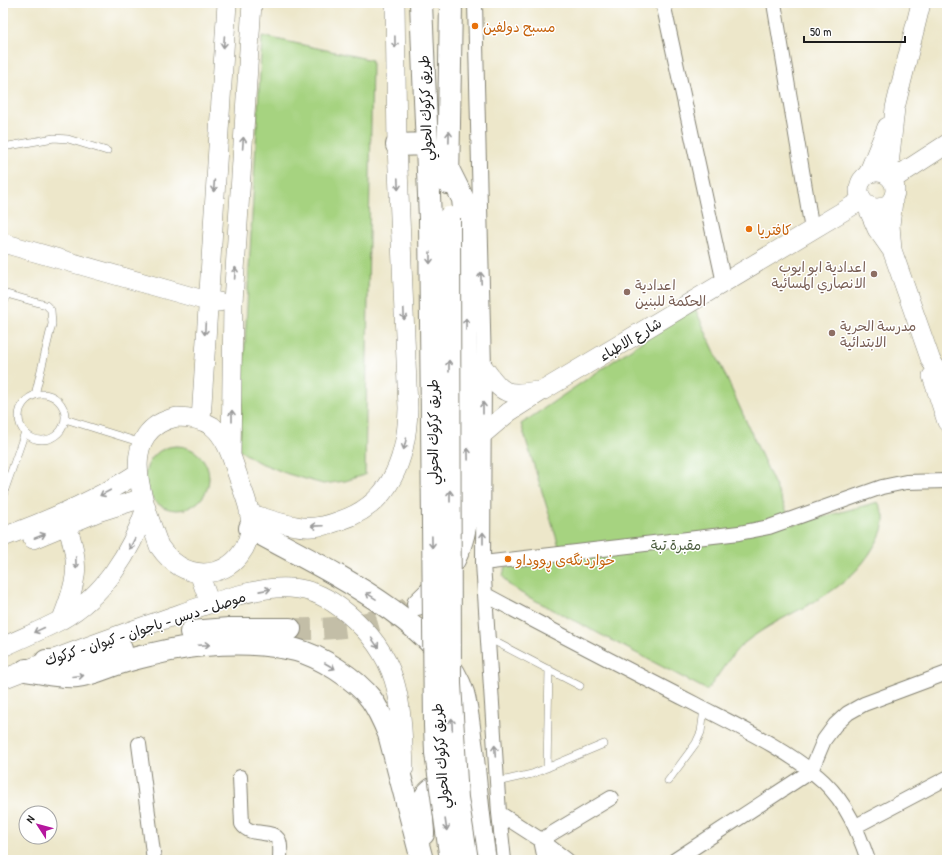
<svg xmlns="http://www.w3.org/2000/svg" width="950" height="863" font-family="'Patrick Hand','Playpen Sans Arabic',sans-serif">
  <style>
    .green { fill: #a6d380; stroke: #61784e }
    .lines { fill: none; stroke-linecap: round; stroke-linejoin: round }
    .highway-tunnel { stroke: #c3bea7; stroke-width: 22; stroke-dasharray: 22 11; stroke-linecap: butt }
    .lane-casing { stroke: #848273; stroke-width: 8 }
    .street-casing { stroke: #848273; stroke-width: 16 }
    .secondary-casing { stroke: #848273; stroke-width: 20 }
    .highway-casing { stroke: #848273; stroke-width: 24 }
    .lane { stroke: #fff; stroke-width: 7 }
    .street { stroke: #fff; stroke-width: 14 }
    .secondary { stroke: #fff; stroke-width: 19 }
    .highway { stroke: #fff; stroke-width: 22 }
    .highway-bridge-casing { stroke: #848273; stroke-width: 24; stroke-linecap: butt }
    .highway-bridge { stroke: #fff; stroke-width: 22 }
    .oneway { stroke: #999 }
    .food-dot { fill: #e8710a; stroke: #fff; stroke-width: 1.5 }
    .education-dot { fill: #8d6e63; stroke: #fff; stroke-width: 1.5 }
    .labels { text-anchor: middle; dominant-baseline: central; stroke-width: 3; stroke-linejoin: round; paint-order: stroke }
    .food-label { font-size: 14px; fill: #c56008; stroke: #fff; text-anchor: start }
    .street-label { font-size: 14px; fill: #1c1c1c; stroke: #fff }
    .education-label { font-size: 14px; fill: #785e54; stroke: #fff; text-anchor: start }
    .park-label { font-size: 14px; fill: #4c5c3f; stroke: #fff }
  </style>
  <rect width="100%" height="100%" fill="#fff"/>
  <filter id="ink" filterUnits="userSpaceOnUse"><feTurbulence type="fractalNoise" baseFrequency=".025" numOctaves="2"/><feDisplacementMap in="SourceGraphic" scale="8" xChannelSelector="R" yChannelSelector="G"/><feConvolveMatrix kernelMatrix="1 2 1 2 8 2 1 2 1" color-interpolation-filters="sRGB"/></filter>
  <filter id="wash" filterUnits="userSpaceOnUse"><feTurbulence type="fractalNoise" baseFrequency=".012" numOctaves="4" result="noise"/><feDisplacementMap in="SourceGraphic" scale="16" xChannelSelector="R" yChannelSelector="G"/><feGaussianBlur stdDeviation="0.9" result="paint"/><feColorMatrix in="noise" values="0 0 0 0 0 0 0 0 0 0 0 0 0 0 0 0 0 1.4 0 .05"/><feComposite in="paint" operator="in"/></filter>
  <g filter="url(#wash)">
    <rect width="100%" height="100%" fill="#ede7ca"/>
    <path class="green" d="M262 36 372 60 365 475 345 481 323 484 288 474 258 462 239 450Z
      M694 306 793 525 878 502C880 506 883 512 884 516 885 525 880 537 875 545 843 601 789 607 743 644 729 656 719 676 707 690L521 593 508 584 503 576 505 567 563 559 521 424Z
      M145 478a32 32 0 1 1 64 0a32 32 0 1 1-64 0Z"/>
  </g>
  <g filter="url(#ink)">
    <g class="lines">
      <path class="highway-tunnel" d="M290 629C331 630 373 627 411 607"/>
      <g class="lane-casing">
        <path id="lane" d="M3 147 54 138 68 139 107 151
          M3 293 46 305 51 310 52 324 35 395
          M3 305 7 294
          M19 417a23 23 0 1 1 46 0a23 23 0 1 1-46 0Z
          M65 419 142 443
          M3 495 25 432
          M488 638 580 686
          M547 768 549 669
          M668 781 696 743 701 732 704 709
          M497 782 532 774 604 744"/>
      </g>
      <g class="street-casing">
        <path id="street" d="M475 3 484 368 483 563 499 813 504 860
          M663 3 724 283
          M774 3 812 230
          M483 563 739 533 769 527 882 487 906 482 947 481
          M486 595C555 632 625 668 695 704 735 725 791 751 824 782 847 804 858 831 868 860
          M139 744 154 860
          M240 777 242 824C251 838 273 828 279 841 281 846 280 854 280 860
          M499 813 541 840 567 860
          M856 826 947 778
          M545 860 541 840 611 798
          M675 860 811 771 824 740 835 725 848 713 864 704 947 673"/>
      </g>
      <g class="secondary-casing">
        <path id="secondary" d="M859 190a18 18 0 1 1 36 0a18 18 0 1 1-36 0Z
          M868 174 887 127
          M888 175 895 108 921 3
          M893 179 947 144
          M893 201 890 225 892 250 931 361 942 376 947 390
          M867 206 877 229 891 249
          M3 243 207 301 219 302
          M484 368C502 394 506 396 537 391
          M932 376 947 422
          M177 417C190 417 201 419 212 426 227 438 232 459 238 476 242 490 249 503 250 517 253 546 234 572 204 573 184 573 170 562 159 546 145 506 112 431 177 417Z
          M201 420 227 3
          M483 434 509 412 542 391 862 200
          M231 455 233 302 252 3
          M249 513C265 518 280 524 296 526 310 529 326 526 339 521 391 505 407 458 408 408L397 145 395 3
          M3 537C50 520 96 500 138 473
          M33 539 98 512 143 498
          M199 573 210 604
          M62 619C77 581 81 565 67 526
          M3 647C22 638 42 630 61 620 104 596 131 552 146 508
          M3 679C58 657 112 637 168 618 200 607 257 585 290 588 313 589 330 599 347 613 402 659 401 703 404 768"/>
      </g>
      <g class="highway-casing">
        <path id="highway" d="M421 3 430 219
          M397 145 426 144
          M448 183 451 3
          M250 528C312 563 441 620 463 693 468 711 469 730 472 749 476 786 479 823 485 860
          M418 604C452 573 465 548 468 503L464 209 463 199 448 169
          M191 632 229 629H290
          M46 661 83 660 121 649
          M26 670C42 672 60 678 77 676 89 675 100 670 111 666 124 661 136 658 149 655 195 643 249 639 296 650 320 656 356 679 371 699 379 710 384 722 389 734L422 860
          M423 834C423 826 421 815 422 806 426 788 441 780 457 789"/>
      </g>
      <use href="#lane" class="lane"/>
      <use href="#street" class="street"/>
      <use href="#secondary" class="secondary"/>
      <use href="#highway" class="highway"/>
      <g class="highway-bridge-casing">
        <path id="highway-bridge" d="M449 218 450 684 457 798 467 860
          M430 219 435 725 436 753 451 860"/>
      </g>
      <use href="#highway-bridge" class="highway-bridge"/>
    </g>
    <defs><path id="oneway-shaft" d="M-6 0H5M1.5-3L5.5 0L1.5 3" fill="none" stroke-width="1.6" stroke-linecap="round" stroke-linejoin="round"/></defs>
    <g class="oneway">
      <use href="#oneway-shaft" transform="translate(224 42) rotate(94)"/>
      <use href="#oneway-shaft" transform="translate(395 42) rotate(89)"/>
      <use href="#oneway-shaft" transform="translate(449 137) rotate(-89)"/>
      <use href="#oneway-shaft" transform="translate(243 143) rotate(-86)"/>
      <use href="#oneway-shaft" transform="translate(398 184) rotate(88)"/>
      <use href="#oneway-shaft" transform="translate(214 186) rotate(94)"/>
      <use href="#oneway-shaft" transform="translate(430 258) rotate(90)"/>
      <use href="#oneway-shaft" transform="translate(235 273) rotate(-86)"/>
      <use href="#oneway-shaft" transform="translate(481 278) rotate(-92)"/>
      <use href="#oneway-shaft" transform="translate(404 314) rotate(88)"/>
      <use href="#oneway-shaft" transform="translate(466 324) rotate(-91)"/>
      <use href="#oneway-shaft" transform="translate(205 329) rotate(93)"/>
      <use href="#oneway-shaft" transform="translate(449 366) rotate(-90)"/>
      <use href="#oneway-shaft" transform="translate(483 408) rotate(-90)"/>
      <use href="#oneway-shaft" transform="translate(232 416) rotate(-90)"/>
      <use href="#oneway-shaft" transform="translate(405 444) rotate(104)"/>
      <use href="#oneway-shaft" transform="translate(468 454) rotate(-91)"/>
      <use href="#oneway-shaft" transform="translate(105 493) rotate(152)"/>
      <use href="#oneway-shaft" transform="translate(450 496) rotate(-90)"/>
      <use href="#oneway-shaft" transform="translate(317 526) rotate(178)"/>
      <use href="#oneway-shaft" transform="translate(40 536) rotate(-21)"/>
      <use href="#oneway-shaft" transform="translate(483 538) rotate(-90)"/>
      <use href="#oneway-shaft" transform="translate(432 542) rotate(89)"/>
      <use href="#oneway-shaft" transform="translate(132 544) rotate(117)"/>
      <use href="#oneway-shaft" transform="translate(76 563) rotate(87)"/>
      <use href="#oneway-shaft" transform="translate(265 590) rotate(-11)"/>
      <use href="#oneway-shaft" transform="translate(371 596) rotate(-148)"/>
      <use href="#oneway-shaft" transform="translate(39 630) rotate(155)"/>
      <use href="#oneway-shaft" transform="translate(375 643) rotate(55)"/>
      <use href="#oneway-shaft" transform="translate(204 645) rotate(-3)"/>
      <use href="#oneway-shaft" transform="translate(330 666) rotate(30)"/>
      <use href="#oneway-shaft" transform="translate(78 676) rotate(-5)"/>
      <use href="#oneway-shaft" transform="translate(452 724) rotate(-93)"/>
      <use href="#oneway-shaft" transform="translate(495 751) rotate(-93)"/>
      <use href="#oneway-shaft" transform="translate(446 825) rotate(82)"/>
    </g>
  </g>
  <g class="food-dot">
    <circle cx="475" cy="26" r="4"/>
    <circle cx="749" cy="229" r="4"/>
    <circle cx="508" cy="559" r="4"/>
  </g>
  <g class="education-dot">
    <circle cx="874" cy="274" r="4"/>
    <circle cx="627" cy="292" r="4"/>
    <circle cx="832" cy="333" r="4"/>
  </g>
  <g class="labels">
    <g class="food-label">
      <text x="483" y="26">مسبح دولفين</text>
      <text x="757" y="229">کافتریا</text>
      <text x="516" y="559">خواردنگەی ڕووداو</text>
    </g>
    <g class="street-label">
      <text transform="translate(425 108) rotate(-92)">طريق كركوك الحولي</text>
      <text transform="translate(630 339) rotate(-31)">شارع الاطباء</text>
      <text transform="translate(432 432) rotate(-90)">طريق كركوك الحولي</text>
      <text transform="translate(145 628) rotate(-18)">موصل - دبس - باجوان - كيوان - كركوك</text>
      <text transform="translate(440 756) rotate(-94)">طريق كركوك الحولي</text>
    </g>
    <g class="education-label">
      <text x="866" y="266" text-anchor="end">اعدادية ابو ايوب<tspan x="866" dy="16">الانصاري المسائية</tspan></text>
      <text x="635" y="284">اعدادية<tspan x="635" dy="16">الحكمة للبنين</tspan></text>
      <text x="840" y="325">مدرسة الحرية<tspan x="840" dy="16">الابتدائية</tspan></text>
    </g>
    <g class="park-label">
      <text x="676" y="544">مقبرة تبة</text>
    </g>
  </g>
  <rect width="950" height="863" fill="none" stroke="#fff" stroke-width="16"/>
  <g transform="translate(38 825) rotate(306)"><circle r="19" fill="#ffffff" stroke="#a4a4a4"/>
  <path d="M0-3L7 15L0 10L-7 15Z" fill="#b5179e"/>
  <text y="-6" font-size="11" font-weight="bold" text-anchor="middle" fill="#1c1c1c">N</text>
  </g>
  <path d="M804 36v6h101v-6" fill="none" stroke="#1c1c1c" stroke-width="2"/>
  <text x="810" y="36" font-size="12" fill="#1c1c1c" stroke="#ffffff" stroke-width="3" paint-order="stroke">50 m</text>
</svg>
